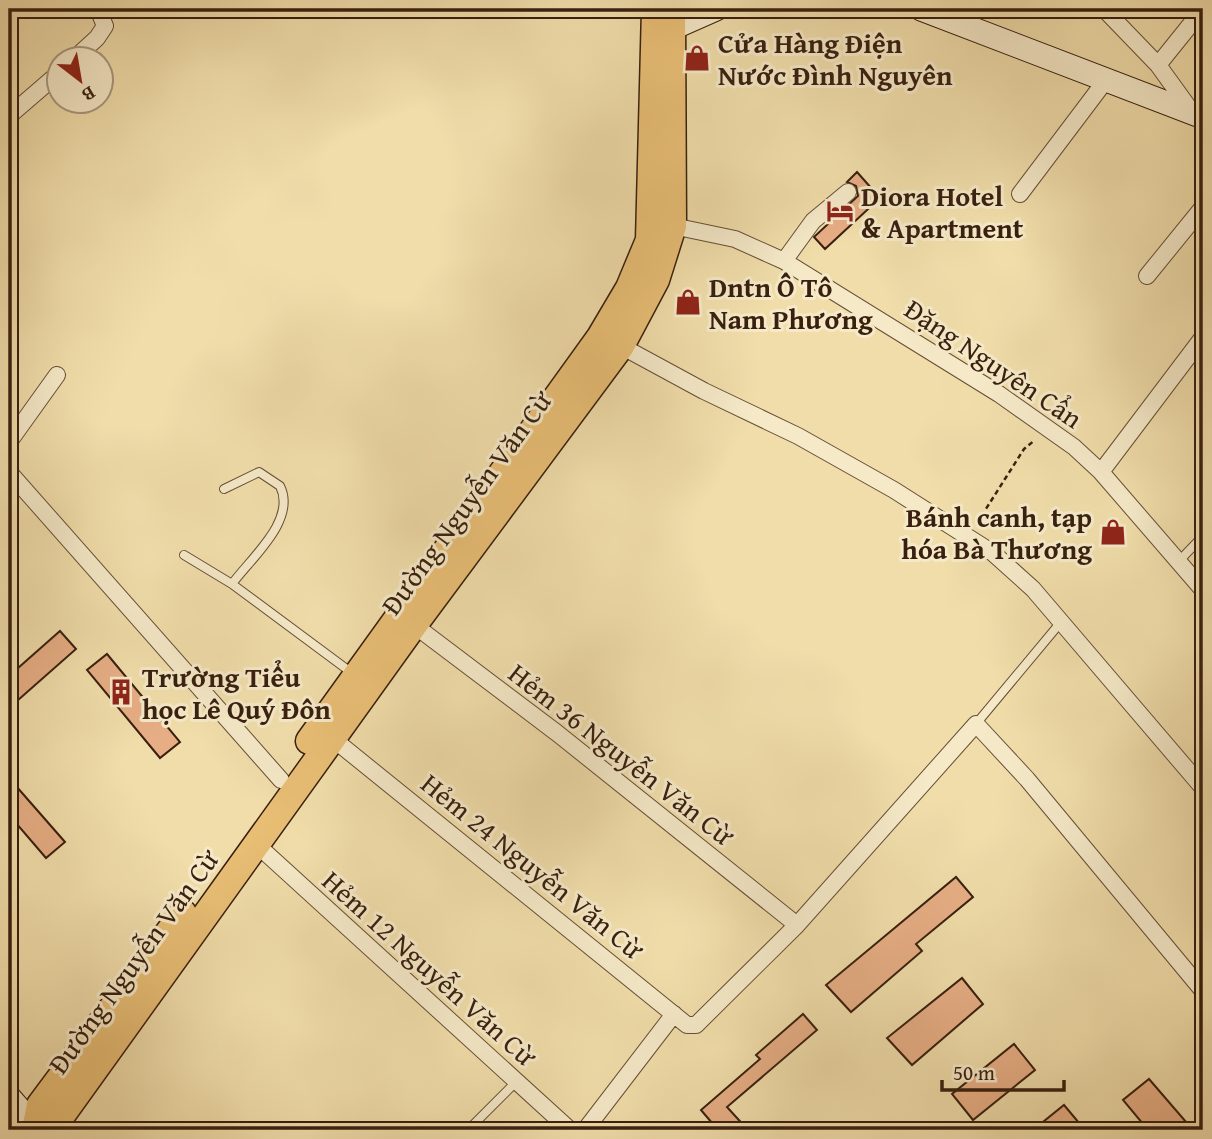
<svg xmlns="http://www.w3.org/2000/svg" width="1212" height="1139" font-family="'Gentium Book Plus',serif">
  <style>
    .building { fill: #e7ae85; stroke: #381f0f; stroke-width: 2 }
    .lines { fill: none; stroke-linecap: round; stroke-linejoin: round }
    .lane-casing { stroke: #664e36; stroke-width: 10 }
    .street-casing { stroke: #664e36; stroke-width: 18 }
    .secondary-casing { stroke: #381f0f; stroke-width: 25 }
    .primary-casing { stroke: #381f0f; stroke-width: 29 }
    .path { stroke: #381f0f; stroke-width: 2.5; stroke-dasharray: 5 3.5; stroke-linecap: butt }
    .lane { stroke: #f5e9c8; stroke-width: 8 }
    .street { stroke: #f5e9c8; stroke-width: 16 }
    .secondary { stroke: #f5e9c8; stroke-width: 23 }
    .primary { stroke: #e8be75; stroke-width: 26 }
    .labels { text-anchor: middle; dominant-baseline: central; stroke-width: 6; stroke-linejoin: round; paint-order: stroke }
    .poi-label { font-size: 28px; font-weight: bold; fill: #381f0f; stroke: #f5e9c8; text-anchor: start }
    .street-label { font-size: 28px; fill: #381f0f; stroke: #f5e9c8 }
  </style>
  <rect width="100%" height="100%" fill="#f0ddaa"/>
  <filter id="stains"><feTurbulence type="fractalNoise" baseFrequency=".00286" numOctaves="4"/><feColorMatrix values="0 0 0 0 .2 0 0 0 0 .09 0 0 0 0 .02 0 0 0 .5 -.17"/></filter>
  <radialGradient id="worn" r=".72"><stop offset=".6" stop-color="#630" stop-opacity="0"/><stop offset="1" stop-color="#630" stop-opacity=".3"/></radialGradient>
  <path class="building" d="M857 172 880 198 825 249 814 237 858 196 856 186 847 182Z
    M60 631 76 649 9 708V676Z
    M107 654 180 742 160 758 87 670Z
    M9 778 65 842 46 858 9 815Z
    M956 877 973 897 916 944 922 951 851 1012 826 985Z
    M962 978 983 1004 912 1065 887 1038Z
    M803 1014 817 1030 727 1107 748 1130H718L701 1110 760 1059 756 1055Z
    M1014 1044 1035 1070 973 1120 952 1094Z
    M1149 1079 1193 1130H1148L1123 1100Z
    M1064 1105 1085 1130H1033Z"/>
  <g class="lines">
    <g class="lane-casing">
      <path id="lane" d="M224 489 259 472 280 486C297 520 251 558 232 584L352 673
        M184 555 232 584
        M1179 561 1203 536
        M976 724 1061 622
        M468 1130 516 1082"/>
    </g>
    <g class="street-casing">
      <path id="street" d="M1104 9 1158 65 1192 112
        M73 60 97 38 105 26 98 9
        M1158 65 1203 9
        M9 116 60 72
        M1020 194 1106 80
        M673 226 735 239 784 261 999 394 1074 447 1101 472 1203 590
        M784 261 813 221 848 192
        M1147 276 1203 207
        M621 346 704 391 798 436 894 490 993 553 1033 589 1203 788
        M9 442 57 375
        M9 472 281 780
        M1101 472 1203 337
        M414 625 557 733 797 925
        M332 738 687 1025H696L797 925 976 724 1027 779 1203 991
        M256 844 570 1130
        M585 1130 674 1014"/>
    </g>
    <g class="secondary-casing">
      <path id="secondary" d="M921 9 1203 117
        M673 28 716 9
        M9 1097 38 1130"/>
    </g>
    <g class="primary-casing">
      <path id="primary" d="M309 741 600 337 629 288 649 240 655 9
        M36 1128 57 1122 414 625 621 346 656 280 673 226 672 9
        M35 1130 40 1105 183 913"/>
    </g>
    <path class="path" d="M977 523 1024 449 1035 440"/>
    <use href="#lane" class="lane"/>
    <use href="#street" class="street"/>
    <use href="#secondary" class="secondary"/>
    <use href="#primary" class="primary"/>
  </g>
  <defs>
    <g id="shop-bare" transform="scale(2.1)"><path d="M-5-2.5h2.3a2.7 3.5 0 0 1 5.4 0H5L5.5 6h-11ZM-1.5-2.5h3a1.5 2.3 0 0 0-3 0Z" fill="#8f2418" stroke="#f5e9c8" stroke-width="2.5" paint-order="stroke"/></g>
    <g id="hotel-bare" transform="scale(2.1)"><path d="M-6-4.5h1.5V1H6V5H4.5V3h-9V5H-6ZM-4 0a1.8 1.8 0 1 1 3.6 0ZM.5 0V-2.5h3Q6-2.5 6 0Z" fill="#8f2418" stroke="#f5e9c8" stroke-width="2.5" paint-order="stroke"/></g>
    <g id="building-bare" transform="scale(2.1)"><path d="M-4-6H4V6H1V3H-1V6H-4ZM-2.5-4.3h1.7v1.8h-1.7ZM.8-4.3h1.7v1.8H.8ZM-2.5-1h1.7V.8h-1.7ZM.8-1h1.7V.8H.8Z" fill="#8f2418" stroke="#f5e9c8" stroke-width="2.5" paint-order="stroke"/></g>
  </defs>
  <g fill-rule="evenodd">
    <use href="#shop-bare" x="697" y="58"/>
    <use href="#hotel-bare" x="840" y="211"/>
    <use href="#shop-bare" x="688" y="302"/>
    <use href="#shop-bare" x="1113" y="532"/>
    <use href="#building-bare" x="121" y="692"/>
  </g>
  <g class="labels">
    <g class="poi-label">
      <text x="718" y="42">Cửa Hàng Điện<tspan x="718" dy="32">Nước Đình Nguyên</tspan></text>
      <text x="861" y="195">Diora Hotel<tspan x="861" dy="32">&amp; Apartment</tspan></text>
      <text x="709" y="286">Dntn Ô Tô<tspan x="709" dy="32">Nam Phương</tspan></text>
      <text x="1092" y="516" text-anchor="end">Bánh canh, tạp<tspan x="1092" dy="32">hóa Bà Thương</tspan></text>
      <text x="142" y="676">Trường Tiểu<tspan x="142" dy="32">học Lê Quý Đôn</tspan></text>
    </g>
    <g class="street-label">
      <text transform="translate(994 363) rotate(34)">Đặng Nguyên Cẩn</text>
      <text transform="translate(466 502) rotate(-54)">Đường Nguyễn Văn Cừ</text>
      <text transform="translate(622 754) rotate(38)">Hẻm 36 Nguyễn Văn Cừ</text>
      <text transform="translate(533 866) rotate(39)">Hẻm 24 Nguyễn Văn Cừ</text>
      <text transform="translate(133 961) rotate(-54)">Đường Nguyễn Văn Cừ</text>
      <text transform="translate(430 968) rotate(42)">Hẻm 12 Nguyễn Văn Cừ</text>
    </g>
  </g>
  <rect width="1212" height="1139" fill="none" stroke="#f0ddaa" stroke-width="35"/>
  <rect x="10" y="10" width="1191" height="1118" fill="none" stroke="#381f0f" stroke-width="3.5"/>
  <rect x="18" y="18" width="1177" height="1104" fill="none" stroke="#381f0f" stroke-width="2"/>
  <g transform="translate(80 80) rotate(149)"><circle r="33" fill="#f5e9c8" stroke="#a9987e" stroke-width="2"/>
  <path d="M0-5L12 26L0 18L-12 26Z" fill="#8f2418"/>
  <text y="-10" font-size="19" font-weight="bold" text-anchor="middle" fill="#381f0f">B</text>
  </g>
  <path d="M942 1080v10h122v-10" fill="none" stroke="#381f0f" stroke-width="3.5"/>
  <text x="953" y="1080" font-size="21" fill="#381f0f" stroke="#f5e9c8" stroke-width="5" paint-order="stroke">50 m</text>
  <rect width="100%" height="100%" filter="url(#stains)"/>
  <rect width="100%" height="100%" fill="url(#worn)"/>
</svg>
